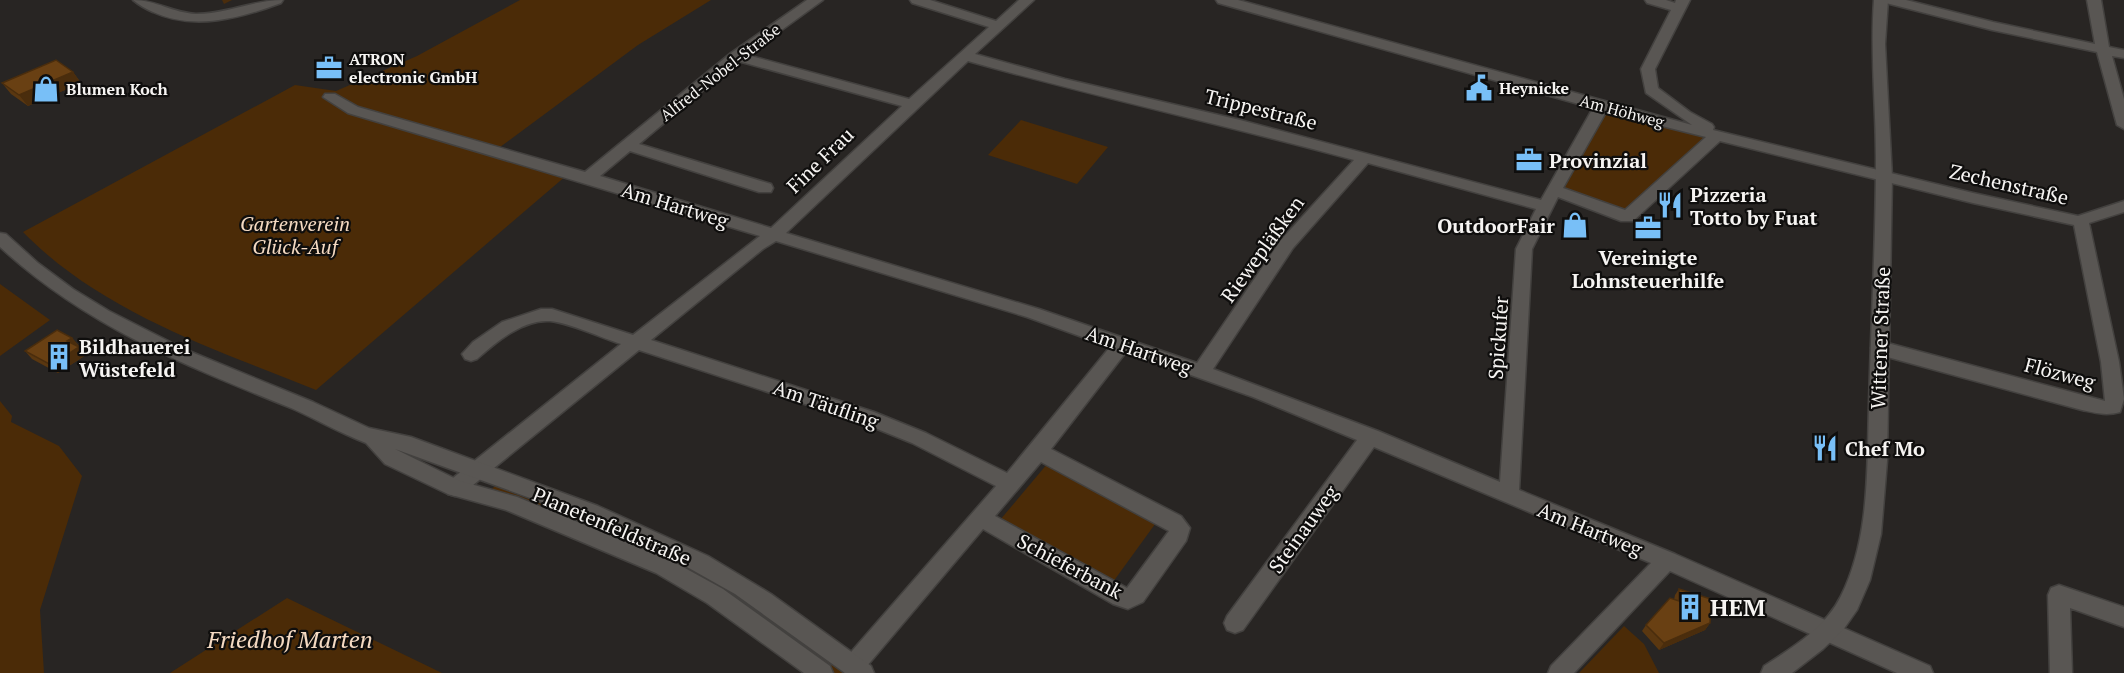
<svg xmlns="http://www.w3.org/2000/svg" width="2124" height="673" font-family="'PT Serif',serif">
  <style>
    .green { fill: #4b2b07 }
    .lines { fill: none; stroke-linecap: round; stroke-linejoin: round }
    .minor-casing { stroke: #43413f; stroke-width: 3 }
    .tertiary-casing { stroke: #43413f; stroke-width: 3 }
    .secondary-casing { stroke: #43413f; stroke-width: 3 }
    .minor { fill: #595653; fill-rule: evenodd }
    .tertiary { fill: #595653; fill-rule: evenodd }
    .secondary { fill: #595653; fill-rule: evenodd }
    .wall { fill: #5a3710 }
    .shaded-wall { fill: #4a2d0d }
    .building { fill: #694013; stroke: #4a2d0d; stroke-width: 1.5 }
    .labels { text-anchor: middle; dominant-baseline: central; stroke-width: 4.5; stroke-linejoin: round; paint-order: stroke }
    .far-poi-label { font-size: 16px; font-weight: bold; fill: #f6f4f2; stroke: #0f0e0d; text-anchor: start }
    .far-street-label { font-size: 16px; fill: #f6f4f2; stroke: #0f0e0d }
    .street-label { font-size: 20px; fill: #f6f4f2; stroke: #0f0e0d }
    .poi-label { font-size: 20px; font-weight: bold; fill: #f6f4f2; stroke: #0f0e0d; text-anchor: start }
    .park-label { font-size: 20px; font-style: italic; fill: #f5dac2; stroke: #0f0e0d }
    .near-poi-label { font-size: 24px; font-weight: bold; fill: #f6f4f2; stroke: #0f0e0d; text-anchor: start }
    .near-park-label { font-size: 24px; font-style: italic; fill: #f5dac2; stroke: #0f0e0d }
  </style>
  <rect width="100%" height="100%" fill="#282523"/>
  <path class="green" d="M520 0H711L638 45 496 150 567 175 316 390C214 349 101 312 23 232L295 85 336 91 417 56Z
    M1602 106 1716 136 1627 217 1555 190Z
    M1021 120 1108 147 1077 184 988 155Z
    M0 284 50 320 0 356Z
    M0 401 12 416 11 422 59 446 82 476 40 610 44 673H0Z
    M1048 463 1158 520 1113 582 1000 520Z
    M495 486 577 518 596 521 672 553 666 561 491 490Z
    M287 598 442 673H170Z
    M764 610 851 673H833L757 617Z
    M1624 626 1644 644 1659 673H1579Z"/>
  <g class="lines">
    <g class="minor-casing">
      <path id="minor" d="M133 0C156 0 173 13 196 14 226 14 253 0 283 0L281 3C241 18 194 31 153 12 146 9 139 5 133 0Z
        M807 0H823L747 55 909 99 989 27 912 3 910 0H930L996 21 1019 0H1034L975 54 1065 79 1240 120 1541 200 1593 108 1218 3 1216 0H1238L1692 125 1646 93 1641 69 1671 10 1647 3 1645 0H1666L1675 3 1676 0H1690L1655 69 1658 88 1690 112 1712 124 1714 127 1713 130 1973 193 2078 216 2124 201V212L2089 223 2119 362 2124 399 2120 412C2106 416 2096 413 2082 410L1880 355 1874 353 1871 348 1874 343 1880 341 2105 401 2101 362 2074 225 1973 203 1720 141 1633 221H1621L1558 197 1532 249 1519 490 1675 554 1930 666 1933 673H1897L1670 571 1574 673H1548L1551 666 1651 563 1374 447 1243 630 1235 633 1227 630 1224 623 1227 616 1357 440 1253 397 1126 352 1051 449 1181 516 1190 528 1186 541 1143 602 1128 609 1113 604 983 529 861 673H845L842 666 845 659 996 486 912 443 860 422 639 350 462 494 455 496 448 494 445 488 448 482 621 344C602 338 570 323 550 321 523 319 496 342 477 359L471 361 465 359 462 354 473 342 502 322 541 309H552L633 335 760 236 348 113 323 97 325 94H335L358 107 585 172 731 53ZM738 61 902 106 771 228 600 176 630 151 759 192H771L773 188 771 184 639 144ZM968 61C1096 97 1226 125 1354 160L1281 240 1197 363 1039 309 786 233ZM1606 112 1706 137 1625 210 1563 188ZM1368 163 1536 209 1516 249 1500 482 1378 431 1213 369 1293 248ZM776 241 1027 317 1110 347 1007 473 926 433 874 412 651 340 763 249ZM1041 462 1169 531 1127 588 995 516Z
        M1884 0H1906L1993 22 2095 44 2087 0H2101L2109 47 2124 50V58L2112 56 2124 99V129L2117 125 2097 52 1992 30 1886 3Z
        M2059 585 2124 607V627L2070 608 2072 673H2050L2048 595 2051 588Z"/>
    </g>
    <g class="tertiary-casing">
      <path id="tertiary" d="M0 233 6 234 38 263 73 289 109 311 184 349 313 402 369 428 411 437 598 506 708 556 771 594 871 666 874 673H845L735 594 657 550 547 504 395 449 460 481 517 497 672 561 723 589 830 666 833 673H804L707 603 656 573 506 510 448 494 385 464 366 443C340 433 316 419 291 408 184 365 86 326 0 247Z"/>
    </g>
    <g class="secondary-casing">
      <path id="secondary" d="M1874 0H1888L1885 44 1892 177 1887 461 1881 534 1870 580 1857 610 1843 630 1823 649 1792 673H1761L1764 666C1792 648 1826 627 1841 596 1870 538 1867 468 1869 404 1871 323 1876 241 1876 159 1876 106 1870 53 1874 0Z"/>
    </g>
    <use href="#minor" class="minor"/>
    <use href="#tertiary" class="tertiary"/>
    <use href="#secondary" class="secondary"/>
  </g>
  <path class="wall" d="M73 72 81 83 28 106 11 94 2 83Z
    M72 338 79 346 78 347 86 355 58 373 32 359 25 351Z
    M1679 589 1710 623 1705 630 1659 650 1642 631 1646 625 1674 600 1675 595Z"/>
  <path class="shaded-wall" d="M222 0H232L224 4Z
    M73 72 81 83 28 106 19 95Z
    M72 338 79 346 75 349 67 341Z
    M79 347 86 355 58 373 51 365Z
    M1710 623 1705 630 1659 650 1664 643Z"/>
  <path class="building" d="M56 60 73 72 19 95 2 83Z
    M57 330 72 338 67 341 79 347 51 365 25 351Z
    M1679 589 1711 599 1710 623 1664 643 1646 625 1670 598 1679 601Z"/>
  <defs>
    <g id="office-bare" transform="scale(2.07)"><path d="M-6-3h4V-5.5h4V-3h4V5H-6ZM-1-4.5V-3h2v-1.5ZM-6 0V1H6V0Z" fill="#78bff7" stroke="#0f0e0d" stroke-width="2.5" paint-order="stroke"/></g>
    <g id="civic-bare" transform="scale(2.07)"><path d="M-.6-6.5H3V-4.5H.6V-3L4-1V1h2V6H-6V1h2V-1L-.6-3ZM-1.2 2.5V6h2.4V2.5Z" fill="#78bff7" stroke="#0f0e0d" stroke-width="2.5" paint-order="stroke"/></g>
    <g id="shop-bare" transform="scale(2.07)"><path d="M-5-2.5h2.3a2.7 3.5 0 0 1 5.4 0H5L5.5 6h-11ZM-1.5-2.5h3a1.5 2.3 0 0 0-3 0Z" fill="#78bff7" stroke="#0f0e0d" stroke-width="2.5" paint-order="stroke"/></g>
    <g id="restaurant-bare" transform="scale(2.07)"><path d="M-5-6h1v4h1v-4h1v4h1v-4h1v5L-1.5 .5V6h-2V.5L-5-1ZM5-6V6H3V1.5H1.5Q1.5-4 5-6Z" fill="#78bff7" stroke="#0f0e0d" stroke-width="2.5" paint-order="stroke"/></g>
    <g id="building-bare" transform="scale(2.07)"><path d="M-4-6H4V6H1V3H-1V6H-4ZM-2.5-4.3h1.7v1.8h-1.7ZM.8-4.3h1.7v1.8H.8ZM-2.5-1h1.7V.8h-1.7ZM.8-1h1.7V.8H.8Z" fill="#78bff7" stroke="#0f0e0d" stroke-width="2.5" paint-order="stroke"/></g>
  </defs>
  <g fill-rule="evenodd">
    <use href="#office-bare" x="329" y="68"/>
    <use href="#civic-bare" x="1479" y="88"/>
    <use href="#shop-bare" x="46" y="89"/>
    <use href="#office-bare" x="1529" y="160"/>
    <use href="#restaurant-bare" x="1670" y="205"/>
    <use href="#shop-bare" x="1575" y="225"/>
    <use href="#office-bare" x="1648" y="228"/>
    <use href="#building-bare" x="59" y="357"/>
    <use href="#restaurant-bare" x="1825" y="448"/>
    <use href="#building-bare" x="1690" y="607"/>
  </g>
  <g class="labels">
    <g class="far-poi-label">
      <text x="349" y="59">ATRON<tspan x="349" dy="18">electronic GmbH</tspan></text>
      <text x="1499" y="88">Heynicke</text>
      <text x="66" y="89">Blumen Koch</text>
    </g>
    <g class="far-street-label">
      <text transform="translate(720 72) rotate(-38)">Alfred-Nobel-Straße</text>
      <text transform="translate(1622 111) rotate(15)">Am Höhweg</text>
    </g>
    <g class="street-label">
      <text transform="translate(1261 109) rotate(14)">Trippestraße</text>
      <text transform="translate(820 160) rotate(-44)">Fine Frau</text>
      <text transform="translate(2009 184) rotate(13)">Zechenstraße</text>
      <text transform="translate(675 205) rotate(17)">Am Hartweg</text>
      <text transform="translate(1262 249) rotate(-54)">Riewepläßken</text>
      <text transform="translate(1498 338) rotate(-86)">Spickufer</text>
      <text transform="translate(1880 338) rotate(-88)">Wittener Straße</text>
      <text transform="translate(1139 350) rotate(19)">Am Hartweg</text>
      <text transform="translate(2060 373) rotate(15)">Flözweg</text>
      <text transform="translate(826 404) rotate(19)">Am Täufling</text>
      <text transform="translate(612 526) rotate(23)">Planetenfeldstraße</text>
      <text transform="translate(1303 529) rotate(-54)">Steinauweg</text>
      <text transform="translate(1590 529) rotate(22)">Am Hartweg</text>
      <text transform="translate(1070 566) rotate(28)">Schieferbank</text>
    </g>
    <g class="poi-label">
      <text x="1549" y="160">Provinzial</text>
      <text x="1690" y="194">Pizzeria<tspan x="1690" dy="23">Totto by Fuat</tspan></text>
      <text x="1555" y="225" text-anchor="end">OutdoorFair</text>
      <text x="1648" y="257" text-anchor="middle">Vereinigte<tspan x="1648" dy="23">Lohnsteuerhilfe</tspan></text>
      <text x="79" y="346">Bildhauerei<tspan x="79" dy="23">Wüstefeld</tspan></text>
      <text x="1845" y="448">Chef Mo</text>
    </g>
    <g class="park-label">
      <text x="295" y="223">Gartenverein<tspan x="295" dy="23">Glück-Auf</tspan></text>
    </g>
    <g class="near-poi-label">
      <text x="1710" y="607">HEM</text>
    </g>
    <g class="near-park-label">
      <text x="290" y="639">Friedhof Marten</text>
    </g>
  </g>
</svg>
